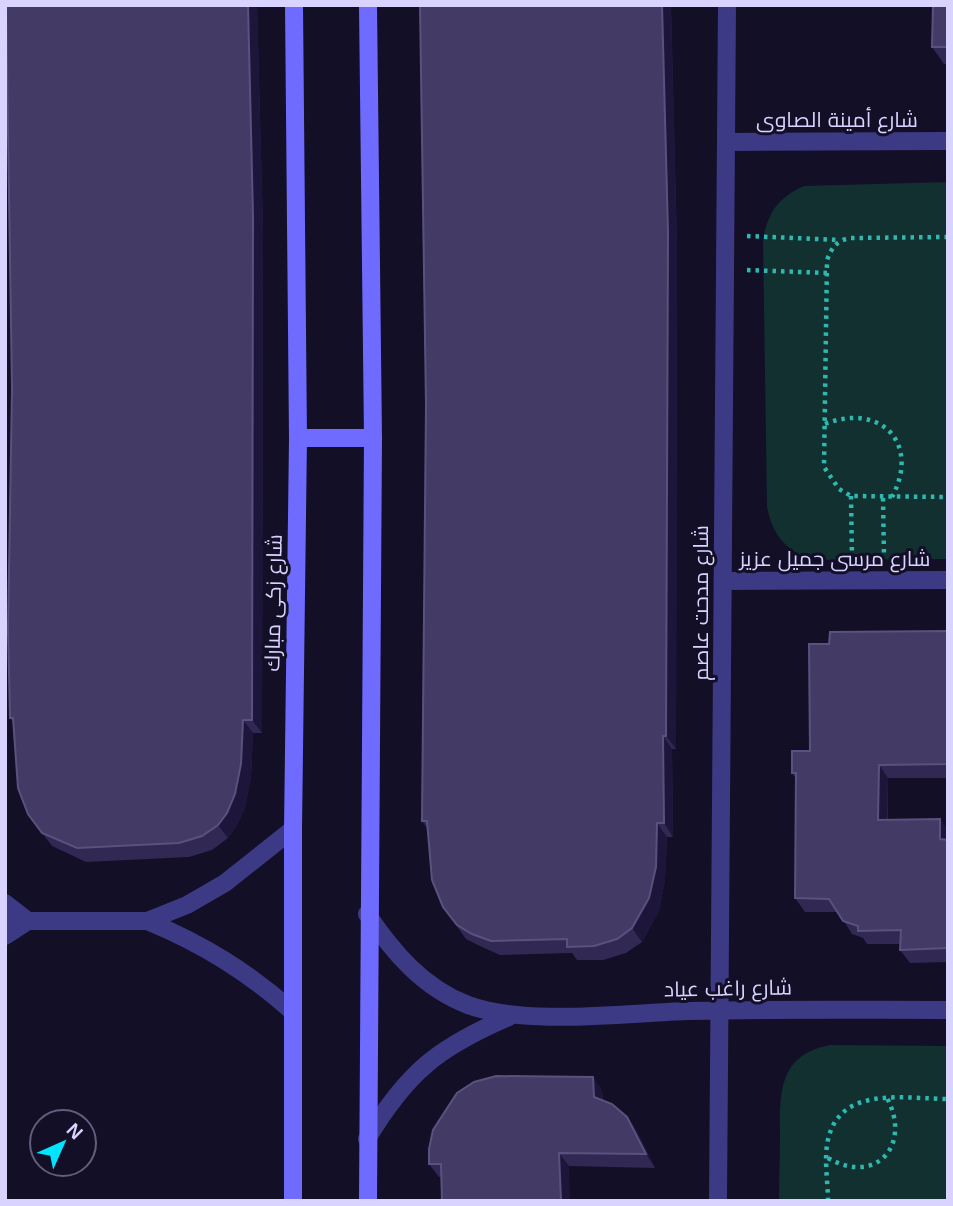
<svg xmlns="http://www.w3.org/2000/svg" width="953" height="1206" font-family="Arial,Cairo,sans-serif">
  <style>
    .green { fill: #12302f }
    .lines { fill: none; stroke-linecap: round; stroke-linejoin: round }
    .path { stroke: #2fb8b0; stroke-width: 4.5; stroke-dasharray: 3.5 5; stroke-linecap: butt }
    .street { stroke: #3d3a85; stroke-width: 18 }
    .secondary { stroke: #6f6bff; stroke-width: 18 }
    .wall { fill: #312854 }
    .shaded-wall { fill: #1d163a }
    .building { fill: #433a66; stroke: #5a527e; stroke-width: 2 }
    .labels { text-anchor: middle; dominant-baseline: central; stroke-width: 6; stroke-linejoin: round; paint-order: stroke }
    .street-label { font-size: 21px; fill: #d9d4ff; stroke: #130f26 }
  </style>
  <rect width="100%" height="100%" fill="#130f26"/>
  <path class="green" d="M948 182V559L818 560C788 554 773 537 767 507L763 240C768 212 778 198 804 186Z
    M830 1045 948 1046V1201H779C779 1179 780 1156 780 1134 780 1091 779 1055 830 1045Z"/>
  <g class="lines">
    <path class="path" d="M747 236 840 240
      M948 237 851 238C837 240 832 247 827 260L824 467 839 489 851 496 948 497
      M747 270 827 273
      M825 424C880 402 921 443 892 497
      M851 496 852 558
      M883 498 884 557
      M828 1158C876 1186 912 1145 887 1098
      M828 1201C828 1181 823 1155 829 1136 843 1085 908 1099 948 1099"/>
    <path class="street" d="M726 142 948 141
      M723 581 948 580
      M5 903 28 921 5 936
      M367 914C393 952 423 988 468 1005 525 1026 625 1013 688 1011 775 1009 861 1010 948 1010
      M5 921H147L187 905 225 883 293 829
      M147 921C203 944 248 972 293 1012
      M367 1139C407 1072 439 1047 509 1017
      M718 1201 727 5"/>
    <path class="secondary" d="M298 438H373
      M293 1201V829L298 438 294 5
      M368 1201 373 438 368 5"/>
  </g>
  <path class="wall" d="M6 5H257L263 229 262 733H253L251 777 245 808 236 827 228 838 212 850 189 857 86 862 52 846 28 814 13 722 10 718 12 389Z
    M420 5H671L677 246 676 749H672L673 837H667L665 880 659 911 642 942 626 953 603 960H577L572 953 500 955 482 947 466 939 443 907 428 830 422 821 426 405Z
    M948 5V64H944L932 47Z
    M948 631V778H888V820L940 819 948 831V962L910 963 900 950V944H867L863 938 852 934 838 912H805L795 898 796 779 792 773 810 751 829 644Z
    M593 1077 602 1091 603 1101 627 1117 637 1131 655 1168 569 1166 439 1177 429 1164Z"/>
  <path class="shaded-wall" d="M248 5H257L263 229 262 733 252 720Z
    M662 5H671L677 246 676 749 666 736Z
    M243 720 253 733 251 777 245 808 236 827 228 838 218 825Z
    M663 736 672 749 673 837 664 823Z
    M879 765 888 778 887 833 878 820Z
    M940 819 948 831V851L940 839Z
    M657 823 667 837 665 880 659 911 642 942 632 928Z
    M593 1077 602 1091 603 1111 594 1097Z
    M627 1117 637 1131 655 1168 646 1154Z
    M559 1153 569 1166 570 1201H561Z"/>
  <path class="building" d="M6 5H248L253 216 252 720H243L241 764 235 794 227 813 218 825 202 836 179 843 77 848 42 833 28 814 18 788 13 718H10L8 630 12 389Z
    M420 5H662L668 232 666 736H663L664 823H657L656 867 649 898 632 928 617 939 594 946 567 947V939L491 941 472 934 457 925 443 907 432 880 427 821H422L426 405Z
    M933 5H948V47H932Z
    M948 631V764L879 765 878 820 940 819V839L948 840V948L900 950 901 930 858 931V926L843 921 829 899 795 898 796 773H792V751H810L809 644H829L830 632Z
    M496 1076 593 1077 594 1097 612 1104 627 1117 646 1154 559 1153 561 1201H442L441 1164H429V1149L433 1130 457 1093 474 1082Z"/>
  <g class="labels">
    <g class="street-label">
      <text x="837" y="119">شارع أمينة الصاوى</text>
      <text x="835" y="558">شارع مرسى جميل عزيز</text>
      <text transform="translate(273 603) rotate(-89)">شارع زكى مبارك</text>
      <text transform="translate(700 603) rotate(-90)">شارع مدحت عاصم</text>
      <text transform="translate(728 988) rotate(-1)">شارع راغب عياد</text>
    </g>
  </g>
  <rect width="953" height="1206" fill="none" stroke="#d9d4ff" stroke-width="14"/>
  <g transform="translate(63 1143) rotate(45)"><circle r="33" fill="#130f26" stroke="#625e7d" stroke-width="2"/>
  <path d="M0-5L12 26L0 18L-12 26Z" fill="#00e5ff"/>
  <text y="-10" font-size="19" font-weight="bold" text-anchor="middle" fill="#d9d4ff">N</text>
  </g>
</svg>
